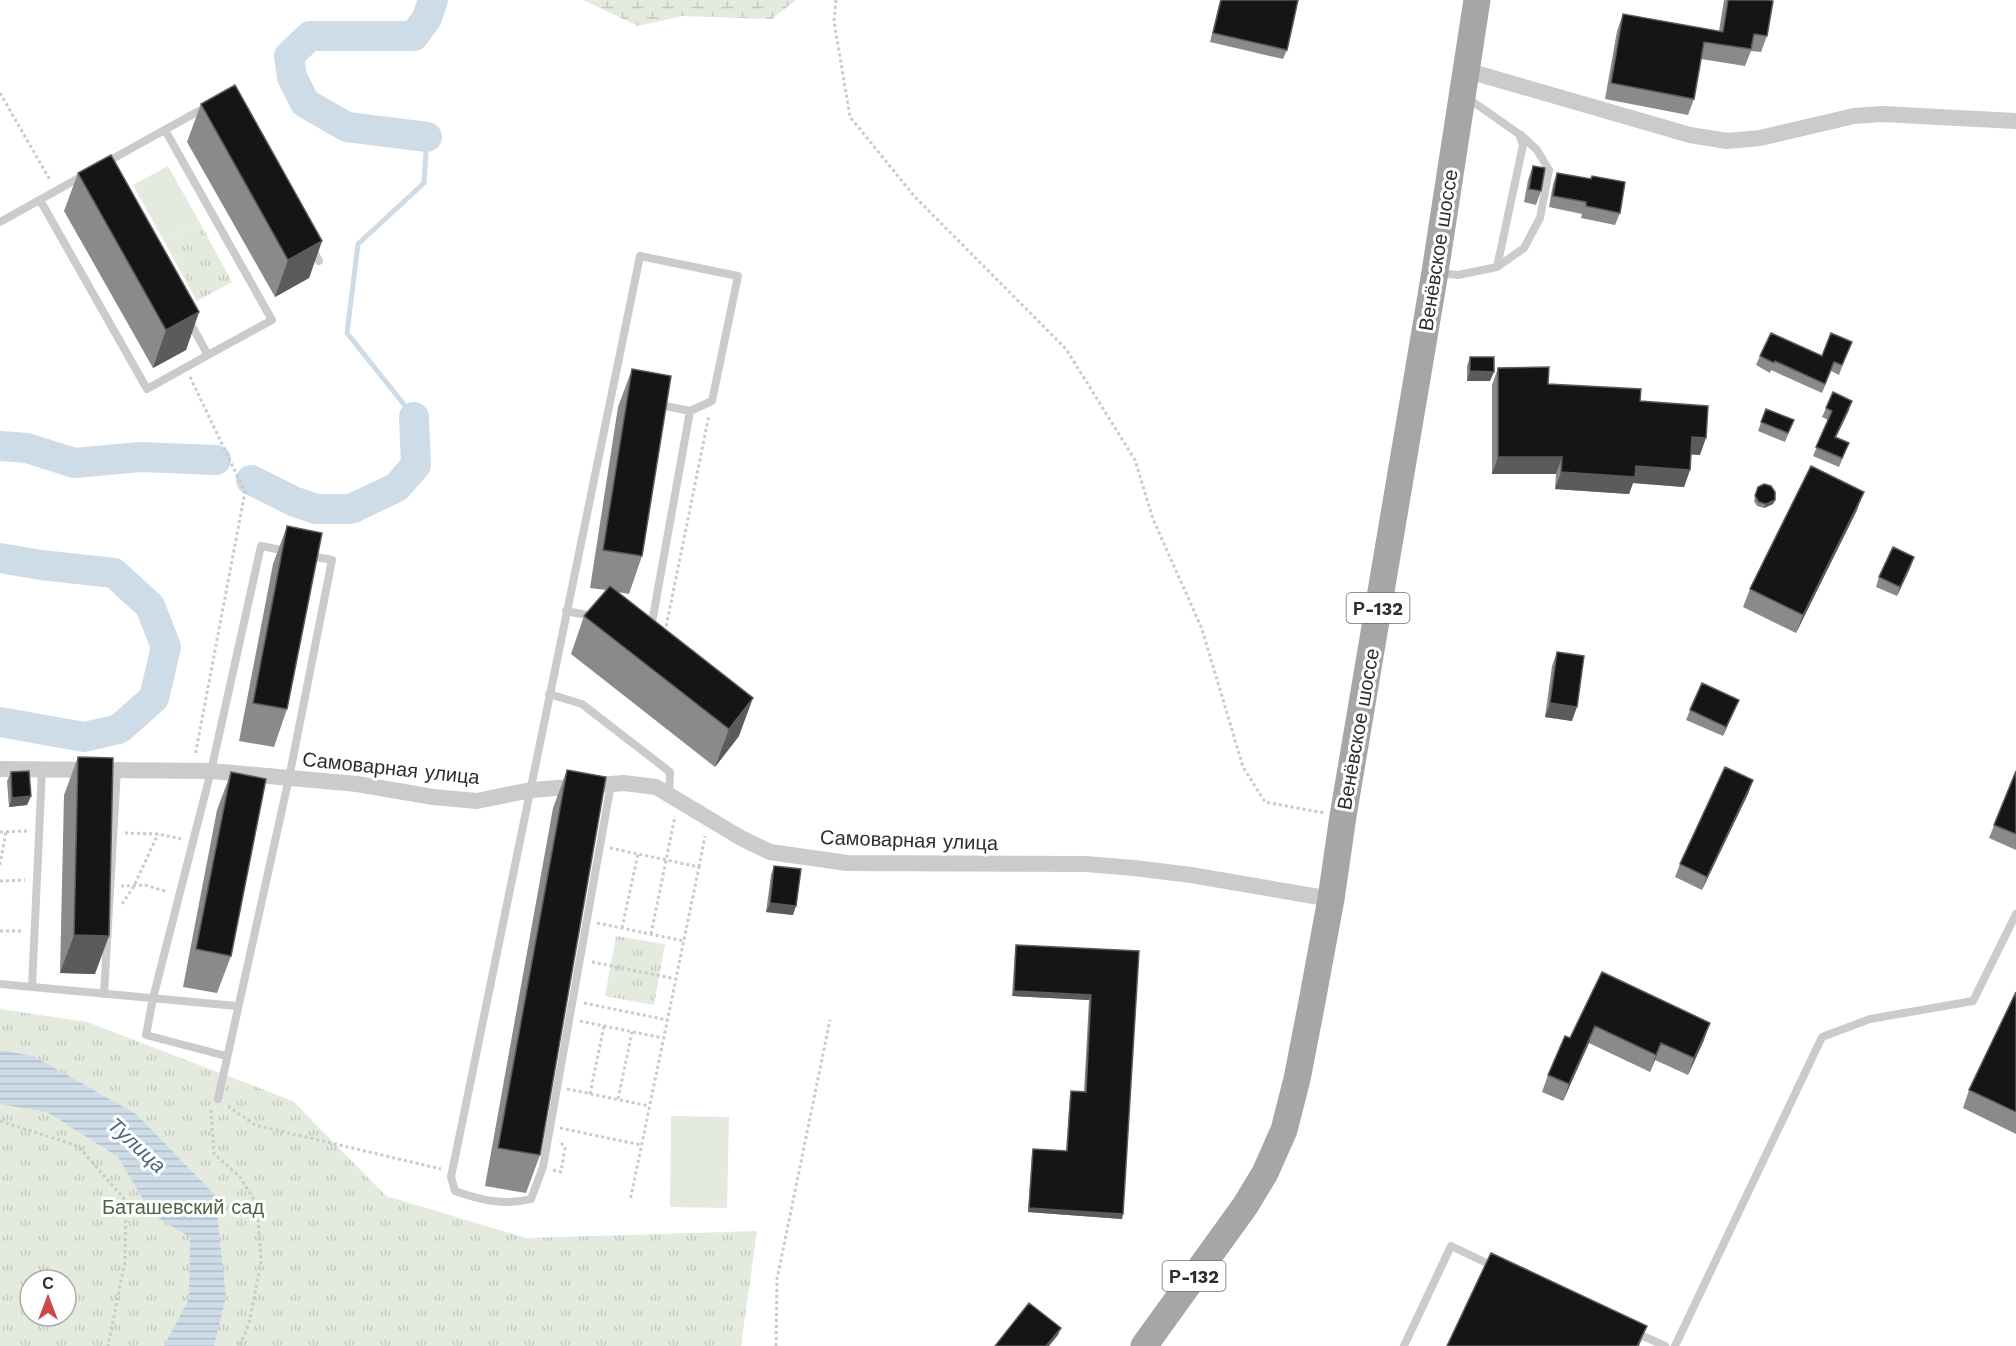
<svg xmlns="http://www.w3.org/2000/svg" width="2016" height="1346" font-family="'Work Sans',sans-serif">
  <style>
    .grass { fill: #e4eade }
    .wetland { fill: url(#wetland-marsh) }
    .park { fill: url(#park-tufts); fill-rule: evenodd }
    .water { fill: url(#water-rules) }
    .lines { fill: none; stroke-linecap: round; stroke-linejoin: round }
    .stream { stroke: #cddce7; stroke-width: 5 }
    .river { stroke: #cddce7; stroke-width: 30 }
    .path { stroke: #cbcbcb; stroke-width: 3; stroke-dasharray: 3 3; stroke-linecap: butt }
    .lane { stroke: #cbcbcb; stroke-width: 8 }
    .street { stroke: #cbcbcb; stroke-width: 16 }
    .primary { stroke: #a6a6a6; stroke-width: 27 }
    .wall { fill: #8a8a8a }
    .shaded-wall { fill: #5b5b5b }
    .building { fill: #151515; stroke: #5b5b5b; stroke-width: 1.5 }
    .labels { text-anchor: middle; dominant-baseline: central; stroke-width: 6; stroke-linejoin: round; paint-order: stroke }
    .shield { fill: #fff; stroke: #6d6d6d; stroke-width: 1.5 }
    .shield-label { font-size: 18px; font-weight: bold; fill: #2e2e2e }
    .street-label { font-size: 20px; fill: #2e2e2e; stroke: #fff }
    .park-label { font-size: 20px; fill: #506442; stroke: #fff }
    .water-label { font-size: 21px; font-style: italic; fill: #476b86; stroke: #fff }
  </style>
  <defs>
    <pattern id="wetland-marsh" width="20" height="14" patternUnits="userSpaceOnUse" patternTransform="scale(1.5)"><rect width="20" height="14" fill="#e4eade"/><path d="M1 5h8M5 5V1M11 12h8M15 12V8" fill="none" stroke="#c4c9bf"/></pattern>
    <pattern id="park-tufts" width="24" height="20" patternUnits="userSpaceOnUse" patternTransform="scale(1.5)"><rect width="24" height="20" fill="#e4eade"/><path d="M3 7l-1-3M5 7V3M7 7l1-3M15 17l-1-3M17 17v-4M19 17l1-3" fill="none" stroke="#c4c9bf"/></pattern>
    <pattern id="water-rules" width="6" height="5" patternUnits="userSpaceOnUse" patternTransform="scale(1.5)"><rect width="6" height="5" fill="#cddce7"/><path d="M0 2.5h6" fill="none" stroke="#b0bdc6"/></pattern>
  </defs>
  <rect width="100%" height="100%" fill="#fff"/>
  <path class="grass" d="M168 166 199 221 164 241 133 185Z
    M671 1116 729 1117 727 1208 670 1207Z"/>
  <path class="wetland" d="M583 0H796L772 19 682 16 638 26Z"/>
  <path class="park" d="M199 221 232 282 197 301 164 241Z
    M616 936 665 944 654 1005 605 996Z
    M0 1009 87 1022 293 1101 386 1196 526 1238 757 1231 741 1346H0ZM30 1280H66V1316H30Z"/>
  <path class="water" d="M0 1050 33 1056 136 1114 215 1195 226 1297 214 1346H164L189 1299 190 1237 152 1214 118 1157 47 1112 0 1104Z"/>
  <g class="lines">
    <path class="stream" d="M414 417 347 333 358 244 424 183 427 137"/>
    <path class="river" d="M427 137 347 127 305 103 292 77 289 56 310 36H414L427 18 433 0
      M0 446 27 448 74 463 141 457 216 460
      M251 480 293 501 316 509H351L397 487 416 465 414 417
      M0 558 41 565 114 573 150 606 166 647 154 698 119 729 84 737 0 722"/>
    <path class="path" d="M836 0 834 21 850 117 915 197 1066 349 1135 460 1153 519 1202 629 1243 767 1265 802 1324 813
      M0 93 50 180
      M190 377 245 492 195 756
      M665 632 709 415
      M0 832 28 831
      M125 833 158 834 181 839
      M610 848 699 867 630 1201
      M0 865 6 831
      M699 867 705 836
      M0 881 25 880
      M121 886 145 885 168 892
      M122 904 134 886 158 834
      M597 923 684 941
      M622 928 638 854
      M0 931H22
      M651 934 675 816
      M592 962 676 979
      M584 1003 667 1020
      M580 1021 663 1038
      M567 1089 649 1106
      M590 1094 604 1026
      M618 1099 632 1032
      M228 1106 255 1125 441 1169
      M211 1110 214 1154 239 1176 257 1204 261 1262 249 1323 240 1346
      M0 1121 78 1146 126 1201 125 1261 108 1346
      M560 1128 641 1145
      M553 1170 561 1172 565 1148 559 1140
      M776 1346 777 1279 830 1020"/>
    <path class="lane" d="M165 130 272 320 208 355
      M105 163 206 107
      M40 200 147 389 208 355 188 319
      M0 222 86 174
      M311 246 319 261
      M1497 267 1524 248 1540 218 1549 170 1537 150 1521 135
      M1439 273 1458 275 1497 267 1523 145 1519 134 1466 97
      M655 404 690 411
      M566 611 597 617
      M549 694 582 704 670 772 669 794
      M611 784 543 1167 531 1199C505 1206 480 1200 455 1191L451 1177 640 256 738 276 712 401 690 411 651 628
      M0 984 237 1006
      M32 987 42 770
      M104 994 117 770
      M226 1056 146 1035 153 998 211 771 261 546 287 551
      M218 1099 289 778 332 560 306 555
      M1634 1332 1665 1346
      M1404 1346 1451 1246 1495 1267
      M1675 1346 1822 1037 1870 1019 1973 1001 2016 914"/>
    <path class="street" d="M1465 70 1690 135 1727 141 1760 138 1854 116 1882 114 2016 121
      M0 769 211 771 357 784 433 797 477 801 531 790 624 783 656 787 741 838 770 852 847 863 1086 864 1134 868 1191 875 1331 899"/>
    <path class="primary" d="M1144 1346 1245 1206 1265 1173 1284 1130 1297 1079 1311 1007 1331 899 1343 816 1435 272 1477 0"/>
  </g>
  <path class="wall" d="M1220 0H1298L1287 50 1283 59 1210 42Z
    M1724 0H1767V36L1761 52 1751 51 1745 66 1701 59 1694 99 1688 115 1605 99 1617 31 1623 14 1719 31Z
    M201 104 322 241 309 278 275 297 187 142Z
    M1533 166 1541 191 1536 205 1524 202 1528 180Z
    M78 173 199 312 186 350 153 368 64 211Z
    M1557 173 1620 213 1615 225 1581 218 1582 214 1549 207 1553 184Z
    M1848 351 1839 375 1831 371 1822 393 1771 370 1770 373 1756 365 1760 356H1822Z
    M1470 357 1490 381H1467V366Z
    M1498 368 1548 384 1640 401 1700 455 1691 454 1690 470 1684 487 1633 483 1629 494 1555 489 1556 474H1492V385Z
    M632 369 642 556 629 594 618 592 739 736 715 767 571 654 584 616 606 590 590 588 618 407Z
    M1826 408 1849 410 1836 437 1849 443 1839 467 1813 456 1828 420 1822 417Z
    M1766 409 1794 420 1785 442 1758 431Z
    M1758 487 1775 500 1773 504 1764 508 1757 506 1754 501Z
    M1857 510 1796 633 1743 607 1750 589Z
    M287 526V709L274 747 239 741 273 564Z
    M1911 566 1897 596 1876 587 1879 577Z
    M1557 652 1572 721 1545 717 1552 666Z
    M1739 700 1723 736 1686 720 1690 710Z
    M78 757 95 974 60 973 64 795Z
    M567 770 540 1155 526 1193 485 1186 553 808Z
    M2016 771V850L1989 838Z
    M11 772 31 796 27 805 9 807 7 781Z
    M231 772V956L217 993 183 987 217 810Z
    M1753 780 1748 794 1702 890 1675 877 1680 864Z
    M774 866 793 915 766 912 771 875Z
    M1016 945 1139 951 1122 1219 1028 1212 1032 1153 1033 1149 1066 1151 1070 1095 1071 1091 1084 1092 1089 1000 1012 996 1015 950Z
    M1602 972 1704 1040 1688 1075 1655 1060 1650 1072 1589 1043 1563 1101 1542 1092 1548 1075 1570 1038Z
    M2016 992V1134L1963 1108 1969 1090Z"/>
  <path class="shaded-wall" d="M322 241 309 278 275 297 288 260Z
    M199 312 186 350 153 368 166 330Z
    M1470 371 1494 372 1490 381H1467Z
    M1852 401 1849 410 1832 446 1835 437Z
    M1692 437 1706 438 1700 455 1686 454Z
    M1498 457H1562L1556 474H1492Z
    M1636 466 1690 470 1684 487 1633 483 1629 494 1555 489 1561 472Z
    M1864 492 1857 510 1796 633 1803 615Z
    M1775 500 1773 504 1764 508 1766 504Z
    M1914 557 1911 566 1897 596 1900 587Z
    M753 698 739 736 715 767 729 729Z
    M1739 700 1723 736 1726 727Z
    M1550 703 1577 707 1572 721 1545 717Z
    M1753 780 1748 794 1702 890 1707 877Z
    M31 796 27 805 9 807 12 798Z
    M770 903 796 906 793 915 766 912Z
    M74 935 109 936 95 974 60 973Z
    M1014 991 1091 995 1089 1000 1012 996Z
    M1710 1023 1704 1040 1688 1075 1694 1058Z
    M1595 1026 1589 1043 1563 1101 1569 1084Z
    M1661 1043 1655 1060 1650 1072 1656 1055Z
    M1029 1208 1123 1214 1122 1219 1028 1212Z
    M1647 1326 1639 1346H1637Z
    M1061 1328 1058 1335 1049 1346H1046Z"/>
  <path class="building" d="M1221 0H1298L1287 50 1213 33Z
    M1728 0H1767L1773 1 1767 36 1754 34 1751 49 1704 42 1694 99 1611 83 1623 14 1723 32Z
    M235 85 322 241 288 260 201 104Z
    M111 155 199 312 166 330 78 173Z
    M1533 166 1545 168 1541 191 1529 189Z
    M1557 173 1591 179 1592 176 1625 182 1620 213 1586 206V202L1553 196Z
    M1771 333 1822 356 1831 333 1852 342 1842 365 1834 362 1825 384 1775 361 1774 363 1760 356Z
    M1470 357H1494V372L1470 371Z
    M1549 367 1548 384 1641 389 1640 401 1708 406 1706 438 1692 437 1690 470 1636 466 1635 477 1561 472 1562 457H1498V368Z
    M632 369 671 376 642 556 603 550Z
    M1833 392 1852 401 1835 437 1849 443 1842 458 1816 447 1832 411 1826 408Z
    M1766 409 1794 420 1788 433 1761 422Z
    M1811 466 1864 492 1803 615 1750 589Z
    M1764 484 1771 486 1775 492V500L1766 504 1759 502 1755 496 1758 487Z
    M287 526 322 533 287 709 253 703Z
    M1893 547 1914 557 1900 587 1879 577Z
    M610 586 753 698 729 729 584 616Z
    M1557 652 1584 656 1577 707 1550 703Z
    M1702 683 1739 700 1726 727 1690 710Z
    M78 757 113 758 109 936 74 935Z
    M1725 767 1753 780 1707 877 1680 864Z
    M567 770 606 777 540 1155 498 1148Z
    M29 771 31 796 12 798 11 772Z
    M2016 771V834L1994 825Z
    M231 772 266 779 231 956 196 949Z
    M774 866 801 869 796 906 770 903Z
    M1016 945 1139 951 1123 1214 1029 1208 1033 1149 1067 1151 1071 1091 1086 1092 1091 995 1014 991Z
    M1602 972 1710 1023 1694 1058 1661 1043 1656 1055 1595 1026 1569 1084 1548 1075 1565 1036 1570 1038Z
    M2016 992V1112L1969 1090Z
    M1491 1253 1647 1326 1637 1346H1447Z
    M1029 1303 1061 1328 1046 1346H995Z"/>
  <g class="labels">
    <g class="shield">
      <rect x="1346.5" y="593" width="63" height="30" rx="4.5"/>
      <rect x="1162.5" y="1261" width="63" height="30" rx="4.5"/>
    </g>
    <g class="shield-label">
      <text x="1378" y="608">Р-132</text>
      <text x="1194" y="1276">Р-132</text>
    </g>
    <g class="street-label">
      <text transform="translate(1438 250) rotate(-81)">Венёвское шоссе</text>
      <text transform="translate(1358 729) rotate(-80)">Венёвское шоссе</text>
      <text transform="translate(391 768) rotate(6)">Самоварная улица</text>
      <text transform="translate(909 840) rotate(2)">Самоварная улица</text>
    </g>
    <g class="park-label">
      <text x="183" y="1207">Баташевский сад</text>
    </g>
    <g class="water-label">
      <text transform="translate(137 1145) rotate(43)">Тулица</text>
    </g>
  </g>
  <g transform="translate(48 1298)"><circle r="28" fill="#ffffff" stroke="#ababab" stroke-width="1.5"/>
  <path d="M0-4.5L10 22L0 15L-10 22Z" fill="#cf474c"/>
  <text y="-9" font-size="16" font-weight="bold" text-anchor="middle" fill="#2e2e2e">С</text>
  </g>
</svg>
